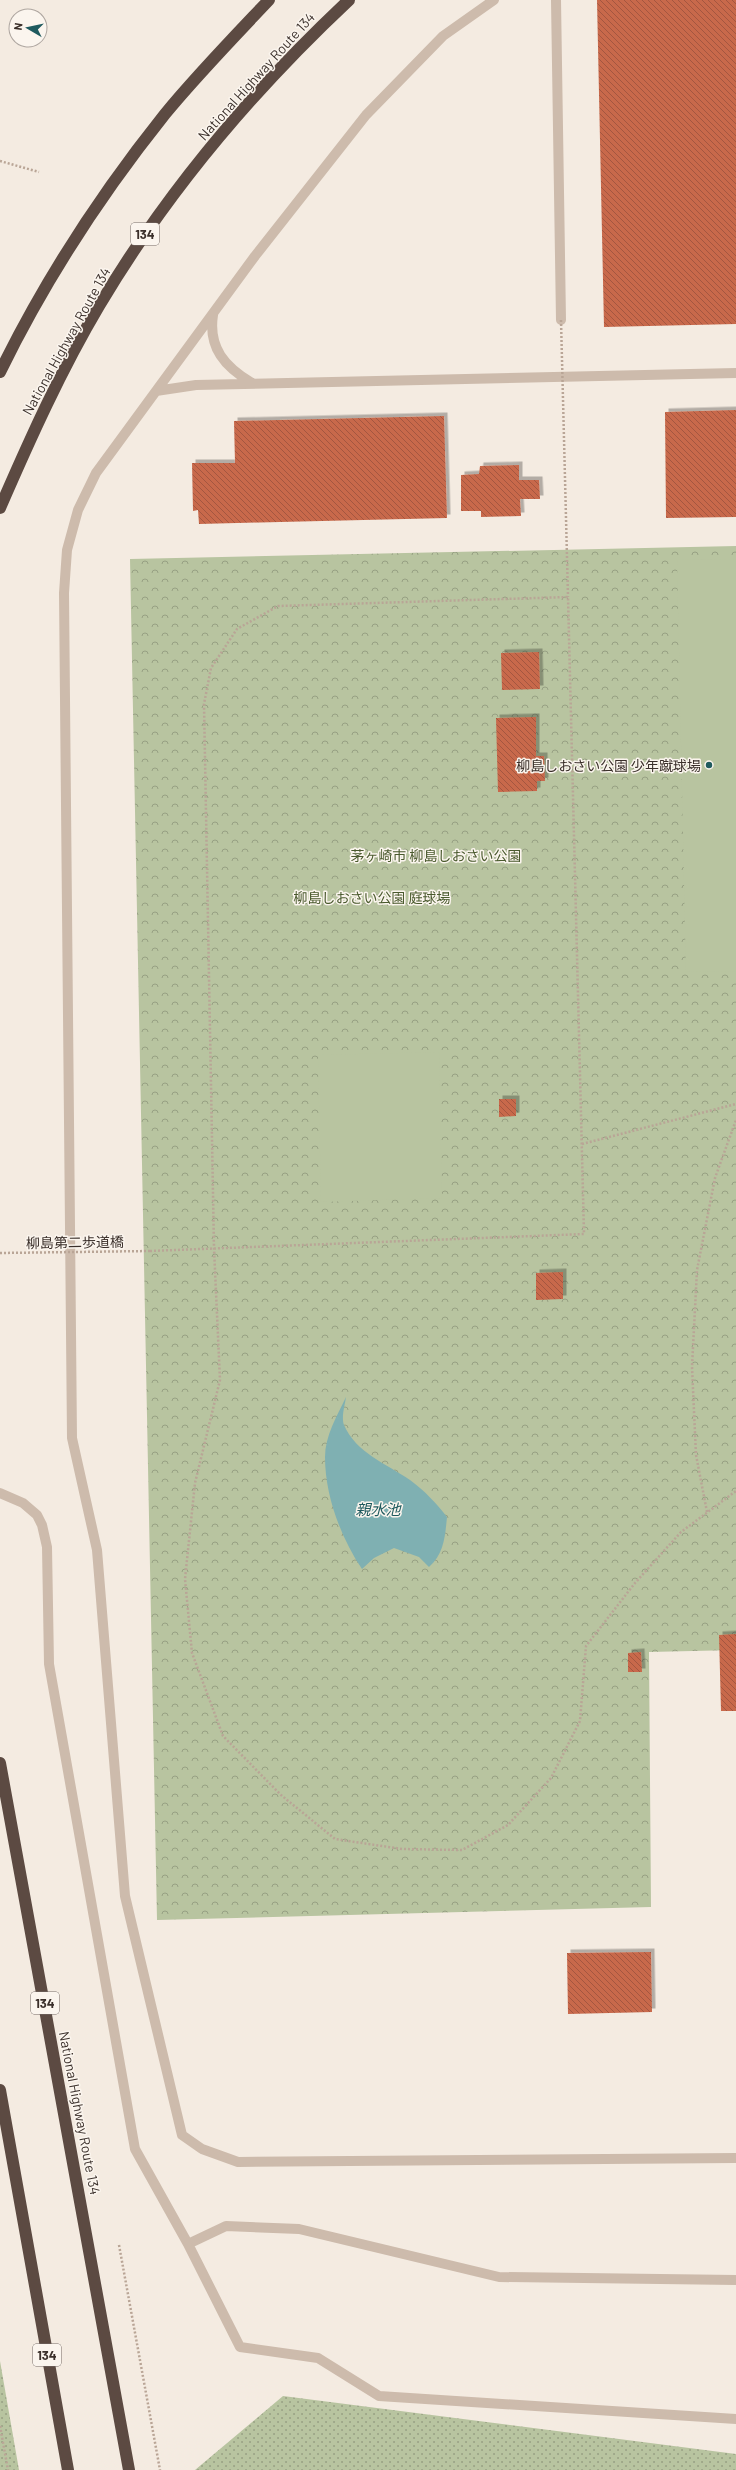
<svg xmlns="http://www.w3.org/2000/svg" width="736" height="2470" font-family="Barlow,'Noto Sans JP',sans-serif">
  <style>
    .grass { fill: url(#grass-dots) }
    .park { fill: url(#park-crowns) }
    .garden { fill: #b8c4a0 }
    .water { fill: #7fb0b2 }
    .building { fill: url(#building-back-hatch); filter: url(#shadow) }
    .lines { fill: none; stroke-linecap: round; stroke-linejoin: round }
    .path { stroke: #b9a596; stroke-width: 2.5; stroke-dasharray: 2 2; stroke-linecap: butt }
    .minor { stroke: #cdbbac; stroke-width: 10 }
    .highway { stroke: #5c4a42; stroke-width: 12 }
    .path-bridge { stroke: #b9a596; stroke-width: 2.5; stroke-dasharray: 2 2; stroke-linecap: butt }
    .poi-dot { fill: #1f5a5e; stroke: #fbf5ee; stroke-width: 1.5 }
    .labels { text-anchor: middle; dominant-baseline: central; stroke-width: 3; stroke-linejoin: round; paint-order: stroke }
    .shield { fill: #fbf5ee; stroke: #756b66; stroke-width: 1 }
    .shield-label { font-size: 13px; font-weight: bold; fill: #3b302b }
    .street-label { font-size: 14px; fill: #3b302b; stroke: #fbf5ee }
    .poi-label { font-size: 14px; fill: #3b302b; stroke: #fbf5ee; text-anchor: end }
    .park-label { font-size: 14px; fill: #4a5a2e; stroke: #fbf5ee }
    .water-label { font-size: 15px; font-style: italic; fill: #1f5a5e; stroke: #fbf5ee }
  </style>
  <defs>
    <pattern id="grass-dots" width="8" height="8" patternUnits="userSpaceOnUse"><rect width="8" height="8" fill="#b8c4a0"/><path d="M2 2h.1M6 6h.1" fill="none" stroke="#97a083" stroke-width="1.8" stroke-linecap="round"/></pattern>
    <pattern id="park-crowns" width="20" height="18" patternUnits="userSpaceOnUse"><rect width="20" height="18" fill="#b8c4a0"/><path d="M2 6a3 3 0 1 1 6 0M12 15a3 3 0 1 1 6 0" fill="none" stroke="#97a083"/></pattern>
    <pattern id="building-back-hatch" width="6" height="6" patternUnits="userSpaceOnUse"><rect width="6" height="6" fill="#c8694b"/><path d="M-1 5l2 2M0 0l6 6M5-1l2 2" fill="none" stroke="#a4573f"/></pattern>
    <filter id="shadow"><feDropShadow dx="3.5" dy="-3.5" stdDeviation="0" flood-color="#0004"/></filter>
  </defs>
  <rect width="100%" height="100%" fill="#f4ebe1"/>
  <path class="grass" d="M0 2361 19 2470H0Z
    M283 2396 736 2454V2470H195Z"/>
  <path class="park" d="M736 546V1650L649 1652 651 1907 157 1920 130 559Z"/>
  <path class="garden" d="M736 559V971L686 972 677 560Z
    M439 1052 442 1198 321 1202 318 1055Z"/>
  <path class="water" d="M346 1397C345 1405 341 1417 344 1425 356 1453 387 1464 410 1480 425 1491 436 1503 447 1517 445 1537 444 1554 429 1567L419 1557 394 1548 374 1558 362 1569C341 1538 325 1496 325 1457 325 1436 337 1416 346 1397Z"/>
  <path class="building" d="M597 0H736V324L604 327Z
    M736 410V517L666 518 665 412Z
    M444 416 447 518 199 524 198 510 193 511 192 463H235L234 421Z
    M519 465V480H539L540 499H520L521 516 481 517V511H461V475L479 474 480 466Z
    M539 652 540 689 502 690 501 653Z
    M536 717V756H544L545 781H537V791L498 792 496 718Z
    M499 1099H516V1116L499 1117Z
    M563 1272V1299L536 1300V1273Z
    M736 1634V1711H721L719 1635Z
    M641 1652 642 1672H628V1653Z
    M651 1952 652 2012 568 2014 567 1953Z"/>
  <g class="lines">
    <path class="path" d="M0 161 39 172
      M582 1144 736 1104
      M150 1251 584 1234 568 597 278 606 237 629 211 668 204 704 214 1248 220 1380 195 1483 185 1579 192 1653 223 1736 281 1795 335 1839 402 1849 462 1850 508 1825 551 1778 580 1721 586 1646 635 1583 681 1532 736 1491
      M707 1512 696 1455 692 1367 697 1270 715 1178 736 1120
      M119 2245 160 2470
      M0 2426 8 2470"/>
    <path class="minor" d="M494 0 443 36 366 115 255 256 96 473 78 510 67 550 64 593 72 1438 97 1550 125 1896 182 2135 202 2149 238 2162 736 2158
      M556 0 561 320
      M213 315C208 348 225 367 252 383
      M156 391 196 385 736 373
      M0 1493 23 1503 37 1515 42 1525 47 1547 49 1664 135 2149 188 2244 226 2226 299 2229 499 2277 736 2280
      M188 2244 240 2347 318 2358 379 2396 736 2419"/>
    <path class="highway" d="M0 372C45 280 101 194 165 114 197 75 234 37 269 0
      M0 508C30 439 61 370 99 306 166 193 253 90 349 0
      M0 1763 129 2470
      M0 2090 68 2470"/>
    <path class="path-bridge" d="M561 320 568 597
      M0 1253 150 1251"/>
  </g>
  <circle class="poi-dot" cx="709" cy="765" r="4"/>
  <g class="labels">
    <g class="shield">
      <rect x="131" y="223" width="28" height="22" rx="3"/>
      <rect x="31" y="1992" width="28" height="22" rx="3"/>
      <rect x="33" y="2344" width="28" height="22" rx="3"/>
    </g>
    <g class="shield-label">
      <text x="145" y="234">134</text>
      <text x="45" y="2003">134</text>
      <text x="47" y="2355">134</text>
    </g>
    <g class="street-label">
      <text transform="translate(256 76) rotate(-48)">National Highway Route 134</text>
      <text transform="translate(66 341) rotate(-61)">National Highway Route 134</text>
      <text transform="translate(75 1242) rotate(-1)">柳島第二歩道橋</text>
      <text transform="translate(80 2113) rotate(79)">National Highway Route 134</text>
    </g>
    <g class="poi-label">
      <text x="701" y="765">柳島しおさい公園 少年蹴球場</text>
    </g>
    <g class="park-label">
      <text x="436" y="855">茅ヶ崎市 柳島しおさい公園</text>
      <text x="372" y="897">柳島しおさい公園 庭球場</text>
    </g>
    <g class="water-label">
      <text x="378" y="1509">親水池</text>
    </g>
  </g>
  <g transform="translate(28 28) rotate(279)"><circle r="19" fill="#fbf5ee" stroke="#aea6a0"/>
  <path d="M0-3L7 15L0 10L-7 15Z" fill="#1f5a5e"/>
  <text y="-6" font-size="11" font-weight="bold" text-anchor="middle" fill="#3b302b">N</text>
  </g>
</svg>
